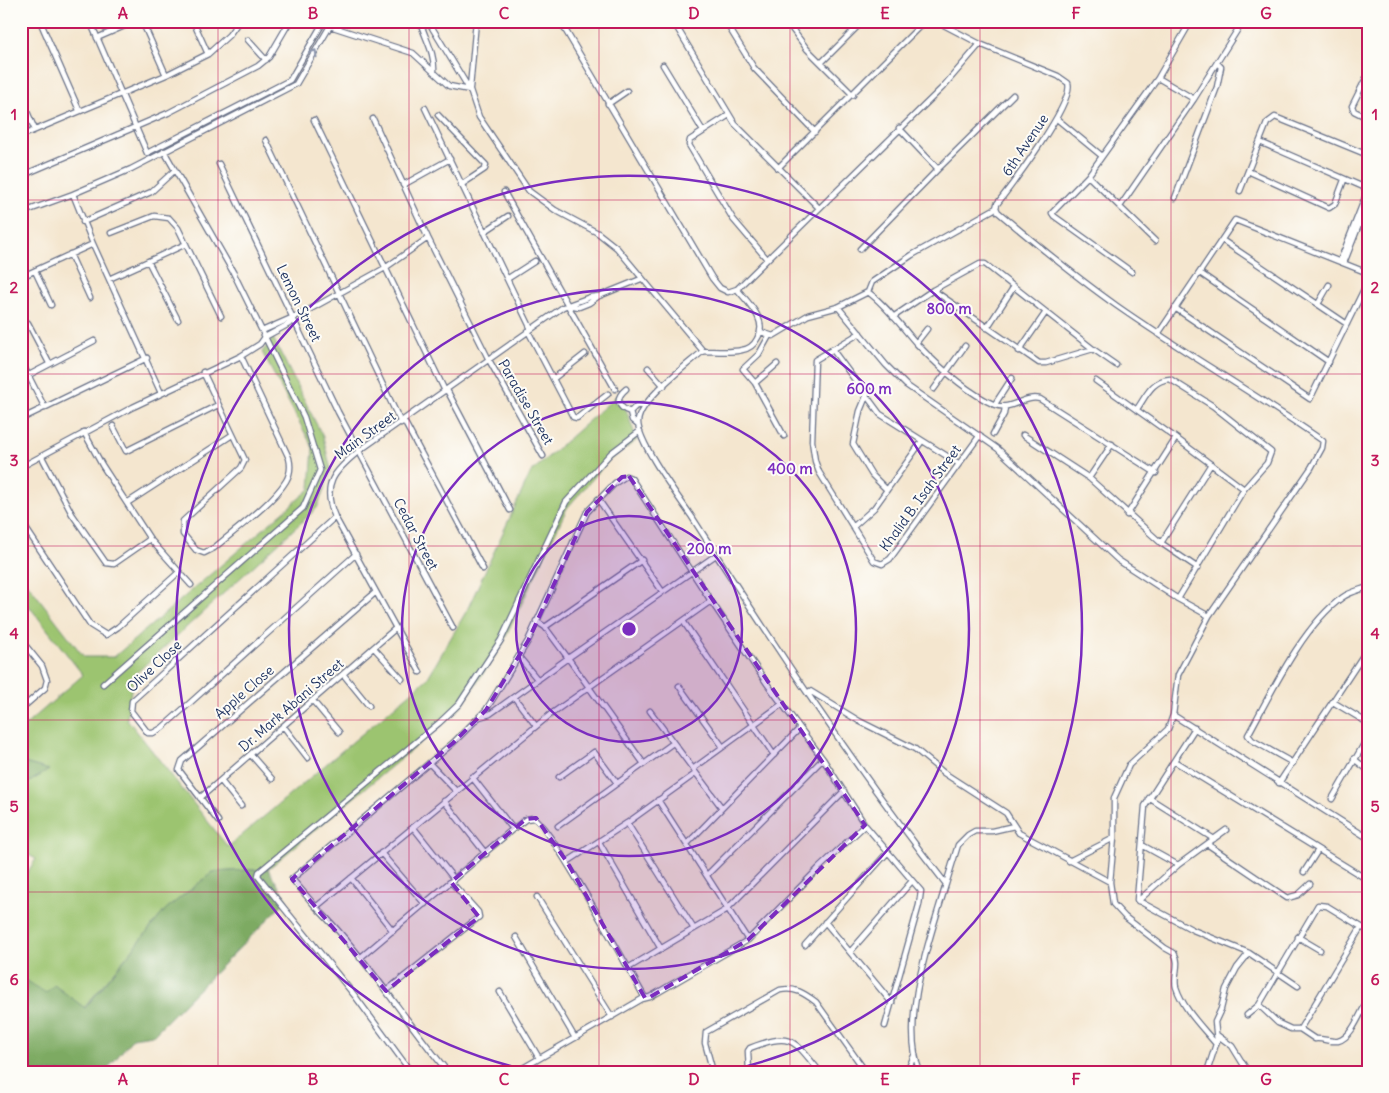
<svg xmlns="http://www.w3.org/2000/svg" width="1389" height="1093" font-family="Delius,sans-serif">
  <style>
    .green { fill: #9cc470; stroke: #5c7a67 }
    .forest { fill: #7daa62; stroke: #4c6c60 }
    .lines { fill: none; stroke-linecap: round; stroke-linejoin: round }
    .minor-casing { stroke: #676f86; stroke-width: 7 }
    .minor { stroke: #fff; stroke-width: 4.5 }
    .oneway { stroke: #8d97ae }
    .marked { fill: #7b2cbf; fill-opacity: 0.2; stroke: #7b2cbf; stroke-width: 4; stroke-dasharray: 10 6; stroke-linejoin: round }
    .grid { fill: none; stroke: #c2185b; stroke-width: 1; stroke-opacity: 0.55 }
    .ring { fill: none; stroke: #7b2cbf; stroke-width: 2.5 }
    .labels { text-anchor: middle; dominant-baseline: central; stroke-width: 4; stroke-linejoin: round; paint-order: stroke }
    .street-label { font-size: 14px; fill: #1b2f5e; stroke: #fdfcf7 }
    .centre { fill: #7b2cbf; stroke: #fdfcf7; stroke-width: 2.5 }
    .ring-label { font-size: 15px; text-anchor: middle; font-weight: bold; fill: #7b2cbf; stroke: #fdfcf7; stroke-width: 4; stroke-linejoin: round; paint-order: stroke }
    .neatline { fill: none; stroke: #c2185b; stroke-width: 2 }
    .grid-label { font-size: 16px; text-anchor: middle; font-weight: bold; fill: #c2185b }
  </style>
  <rect width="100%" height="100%" fill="#fdfcf7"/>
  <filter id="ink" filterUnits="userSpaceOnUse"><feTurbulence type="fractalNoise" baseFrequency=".02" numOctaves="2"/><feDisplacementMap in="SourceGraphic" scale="10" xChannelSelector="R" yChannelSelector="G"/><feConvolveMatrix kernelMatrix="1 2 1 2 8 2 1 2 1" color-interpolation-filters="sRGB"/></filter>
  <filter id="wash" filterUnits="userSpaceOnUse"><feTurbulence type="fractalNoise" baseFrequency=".0096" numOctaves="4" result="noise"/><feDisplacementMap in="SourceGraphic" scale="20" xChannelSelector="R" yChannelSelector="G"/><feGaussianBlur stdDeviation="1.12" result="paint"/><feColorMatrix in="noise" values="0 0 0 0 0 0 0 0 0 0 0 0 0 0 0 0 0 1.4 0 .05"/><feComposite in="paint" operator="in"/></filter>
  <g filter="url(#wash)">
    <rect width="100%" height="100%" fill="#f4e6cf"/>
    <path class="green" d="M273 338 323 437 331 470 317 508 133 676 127 719 228 847 427 679 467 610 531 472 620 393 637 440 609 460 567 508 501 647 457 712 268 869 213 872 166 909 84 1008 54 985 46 994 21 977V882L36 859 21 851V787L49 770 21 762V729L83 675 21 596V575L84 657H114L310 489 313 448 262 352Z"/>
    <path class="forest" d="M21 762 49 770 21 787Z
      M268 869 287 900 153 1035 133 1038 105 1072H21V977L46 993 54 985 85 1008 166 909 213 872Z"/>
  </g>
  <g filter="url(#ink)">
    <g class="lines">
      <g class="minor-casing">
        <path id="minor" d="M40 21 79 110
          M90 21 147 153 290 80 324 21
          M142 21 166 75
          M193 21 208 54
          M420 21C425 39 435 52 434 72
          M428 21 470 90
          M560 21 712 278 720 288 728 292 737 289 942 88 980 44
          M673 21 735 124 819 208
          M725 21 754 68 815 132
          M786 21 807 49 853 95
          M330 26 413 53 449 86 470 90 479 117 529 191 555 210 598 233 617 248 703 351
          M563 26 572 21
          M97 38 136 21
          M248 40 266 60
          M821 63 863 21
          M663 65 703 131
          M1368 74 1352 106 1354 111 1368 118
          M1158 78 1194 99
          M470 88 476 21
          M21 98 35 130
          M608 104 627 91
          M425 108 531 329
          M438 115 486 165 485 169 461 185
          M729 115 690 140 689 145 733 219 767 259
          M373 119 428 238 489 360 543 456
          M1057 119 1102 156
          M314 120 445 391
          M899 128 938 169
          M21 136 166 75 208 54 229 35 239 21
          M266 140 401 423
          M1260 142 1368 189
          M219 164 338 412 453 628
          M778 168 925 21
          M1248 171 1329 208 1335 204 1344 180
          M21 176 168 113 258 66 269 57 290 21
          M1088 176 1155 241
          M403 185 450 159
          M1240 191 1267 123 1275 117 1368 155
          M504 192 615 389
          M1175 198 1217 87 1221 67 1217 63
          M1121 205 1194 99 1243 21
          M996 208 998 212C1037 245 1076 277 1117 306 1184 353 1256 394 1323 441L1322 448 1311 468 1209 616 1178 675 1173 715 1168 729 1129 765 1114 798V838L1110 882 1113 904 1125 917 1165 948 1174 953C1181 963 1173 976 1176 987 1183 1009 1202 1027 1216 1044
          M21 213 73 194
          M83 222 151 192 175 170
          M484 232 508 216
          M111 233 154 216 169 218 178 228 221 316
          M1222 240 1347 324
          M860 249 938 169 1013 95
          M70 254 90 298
          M148 261 178 320
          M1340 261 1368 190
          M1344 263 1368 202
          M35 271 51 305
          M1132 272 1054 216 1052 213 1088 176 1158 78 1191 21
          M1200 273 1329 362
          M21 277 93 244
          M109 279 186 244
          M507 279 535 261
          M737 289C748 303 769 321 757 339 754 345 748 349 742 350 730 353 715 351 703 351 686 366 639 400 638 422 638 443 679 498 692 517 772 642 854 767 946 884 931 936 899 1020 920 1072
          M868 292 872 282 912 255 996 208 997 204C1011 186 1075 102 1068 83L1058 76 980 44 936 21
          M1318 304 1329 285
          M569 305 579 307 589 303 599 296 641 279
          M838 307 868 292C886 305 901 326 916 343 937 365 966 392 995 405 1011 411 1024 395 1040 399L1156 473
          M1175 308 1310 399 1368 281
          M893 317 933 290 980 264H985L1093 349 1046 363H1039L933 290
          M28 323 49 363
          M987 328 1013 288
          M262 331 305 312 385 268 428 238
          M528 331 573 417 577 418 608 394
          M761 332 773 336 808 315 838 307 886 365 906 385 998 449 1118 560 1178 599 1209 616
          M860 333 815 360 812 441 815 461 819 472 874 561 882 564 890 559 980 435
          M1158 334 1235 220 1368 273
          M769 336 759 354 743 369 755 383 784 436
          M916 343 927 329
          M832 349 880 414 958 463
          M1093 349 1116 365
          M1019 351 1046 312
          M21 361 45 408
          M648 368 664 386
          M203 372 245 460 241 468 183 521V534L196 550 204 553 214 548C234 531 273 503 286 481 291 473 291 466 289 458L241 356
          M29 375 94 341
          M553 379 585 354
          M1096 381 1176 438 1244 489 1178 599
          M755 383 777 364
          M626 389C615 398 617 407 630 412
          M934 389 965 346
          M447 390 510 510
          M161 393 93 244 73 194 131 169 296 84 333 21
          M867 394 860 411 853 444 872 475 887 490
          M995 404 1012 378
          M1137 409C1146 396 1152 380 1170 379L1213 406 1271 452 1267 463 1244 489
          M630 412 636 406 645 405
          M630 412 632 420 638 425
          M21 419 147 358
          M404 421 483 569
          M113 426 126 451 218 405
          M84 432 102 465 150 539 191 585
          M993 434 1004 414 1005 407
          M1023 435 1089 478 1161 543 1198 568
          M42 457 72 514 106 563 114 564 150 539
          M21 467 133 407 241 356 260 344 265 337 289 324 294 318
          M1089 478 1112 444
          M598 499 662 591
          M127 503 232 435
          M1127 515 1176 438
          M335 517 132 701 131 711 148 733H153L162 728 356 554
          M21 521 90 625 106 635 118 627 179 572
          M853 527 874 508 922 441
          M1161 543 1211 464
          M683 621 774 755
          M545 627 642 560
          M21 640 42 666 47 680 45 688 21 709
          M374 648 402 679
          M519 657 538 680
          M420 672 335 517C321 485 334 471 359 451L563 307 590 297 599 296
          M343 674 369 706
          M103 684 303 508 320 470 304 417 265 337 233 272 164 151
          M679 686 723 747
          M810 691 859 721 915 749 944 773 1006 813 1019 833 1110 882
          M514 697 536 726
          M313 701 339 732
          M1333 702 1368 723
          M650 711 722 808
          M1173 715 1368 838
          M480 717 490 714 568 658 545 627 536 621
          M284 727 308 758
          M1195 728 1145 806 1137 900 1193 930 1249 953 1298 986
          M251 755 272 779
          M1354 759 1368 770
          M1174 761 1368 880
          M429 763 456 791
          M1293 763 1252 740 1248 735C1271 693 1303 625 1343 597 1350 592 1360 590 1368 587
          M644 764 568 658 716 555
          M472 777 513 829
          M559 777 594 752 617 783
          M221 781 241 806
          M1279 783 1368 648
          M200 798 396 628
          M1149 798 1214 839
          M1332 799 1368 737
          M658 800 748 940
          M444 801 486 854
          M218 821 179 770 182 761 376 592
          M627 823 694 929
          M558 826 673 743
          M413 827 454 879
          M599 842 661 949
          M688 843 800 728
          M1207 844 1287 898 1298 895 1310 884
          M1142 845 1178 865
          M381 853 425 904
          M1069 861 1114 838
          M567 862 627 823 695 774 694 768 782 704
          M1304 872 1318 850
          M708 874 823 759
          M351 878 393 931
          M946 884 958 845 968 835 975 831H992L1014 826
          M537 897 612 1017
          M1138 901 1178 865 1226 830
          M316 907 292 879 453 743 486 710 528 641 587 512 615 483 626 476 631 478 711 601 768 685 823 759 865 825 921 891 919 905 885 1026
          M825 922 892 1003
          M516 937 575 1038
          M1298 937 1320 950
          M805 945 888 852
          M850 952 912 881
          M360 958 513 829 526 819 533 818C548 821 631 974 645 998
          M628 968 726 910 844 791
          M386 991 479 917 478 912 451 882
          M500 992 539 1058
          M1259 1005 1278 1023 1291 1029H1300L1315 1039C1323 1038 1329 1042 1338 1041 1352 1038 1361 1011 1368 1000
          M1247 1015 1259 1005 1318 905 1327 906 1368 931
          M1300 1029 1361 927
          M1217 1035 1232 1046 1248 1072
          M411 1072 355 996 258 876 259 872 439 723 459 704 501 640 566 502 611 453 640 431
          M448 1072C403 1018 366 957 316 907L551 714 711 601
          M516 1072 642 999 650 997 748 940 819 868 865 825
          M713 1072 705 1043 706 1032 780 990C795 987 804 993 816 1002L866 1072
          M749 1072 748 1051 750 1048C792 1032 793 1039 820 1072
          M907 1072 914 1056
          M1207 1072 1217 1041 1215 1022 1221 1009 1226 989 1237 968 1249 953"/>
      </g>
      <use href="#minor" class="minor"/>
    </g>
    <defs><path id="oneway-chevron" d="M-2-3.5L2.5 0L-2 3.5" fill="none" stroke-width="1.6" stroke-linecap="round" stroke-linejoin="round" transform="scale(1.25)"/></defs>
    <use class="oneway" href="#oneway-chevron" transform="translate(314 53) rotate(-60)"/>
  </g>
  <path class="marked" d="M629 476 865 825 748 940 650 997 645 998 567 862 536 818 526 819 451 882 479 917 386 991 292 879 453 743 486 710 528 641 587 512 622 477Z"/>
  <path class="grid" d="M218 21V1072M409 21V1072M599 21V1072M790 21V1072M980 21V1072M1171 21V1072M21 200H1368M21 374H1368M21 546H1368M21 720H1368M21 892H1368"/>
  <circle cx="629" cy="629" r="113" fill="#7b2cbf" fill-opacity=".12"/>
  <g class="ring">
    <circle cx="629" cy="629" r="113"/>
    <circle cx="629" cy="629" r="227"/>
    <circle cx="629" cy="629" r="340"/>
    <path d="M531 1071A453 453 0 1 1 727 1071"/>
  </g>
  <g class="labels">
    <g class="street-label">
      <text transform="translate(1025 145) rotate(-56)">6th Avenue</text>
      <text transform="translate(299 303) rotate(64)">Lemon Street</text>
      <text transform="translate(526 402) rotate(60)">Paradise Street</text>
      <text transform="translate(365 435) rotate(-36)">Main Street</text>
      <text transform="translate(920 498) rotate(-54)">Khalid B. Isah Street</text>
      <text transform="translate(416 534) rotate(62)">Cedar Street</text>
      <text transform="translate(154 666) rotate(-43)">Olive Close</text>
      <text transform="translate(244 692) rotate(-41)">Apple Close</text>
      <text transform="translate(291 705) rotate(-41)">Dr. Mark Abani Street</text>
    </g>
  </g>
  <circle cx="629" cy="629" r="8" class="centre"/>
  <g class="ring-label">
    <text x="949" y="314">800 m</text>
    <text x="869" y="394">600 m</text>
    <text x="790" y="474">400 m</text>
    <text x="709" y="554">200 m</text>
  </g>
  <rect width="1389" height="1093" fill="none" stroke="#fdfcf7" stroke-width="55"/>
  <rect x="28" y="28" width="1334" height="1038" class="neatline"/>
  <g class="grid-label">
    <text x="123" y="19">A</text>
    <text x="313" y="19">B</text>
    <text x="504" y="19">C</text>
    <text x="694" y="19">D</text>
    <text x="885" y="19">E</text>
    <text x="1076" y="19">F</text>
    <text x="1266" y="19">G</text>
    <text x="14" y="120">1</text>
    <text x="1375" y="120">1</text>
    <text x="14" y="293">2</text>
    <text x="1375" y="293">2</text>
    <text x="14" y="466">3</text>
    <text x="1375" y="466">3</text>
    <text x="14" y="639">4</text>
    <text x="1375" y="639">4</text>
    <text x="14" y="812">5</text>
    <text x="1375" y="812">5</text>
    <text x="14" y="985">6</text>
    <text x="1375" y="985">6</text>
    <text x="123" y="1085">A</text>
    <text x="313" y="1085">B</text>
    <text x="504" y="1085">C</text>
    <text x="694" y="1085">D</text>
    <text x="885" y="1085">E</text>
    <text x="1076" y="1085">F</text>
    <text x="1266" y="1085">G</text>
  </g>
</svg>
